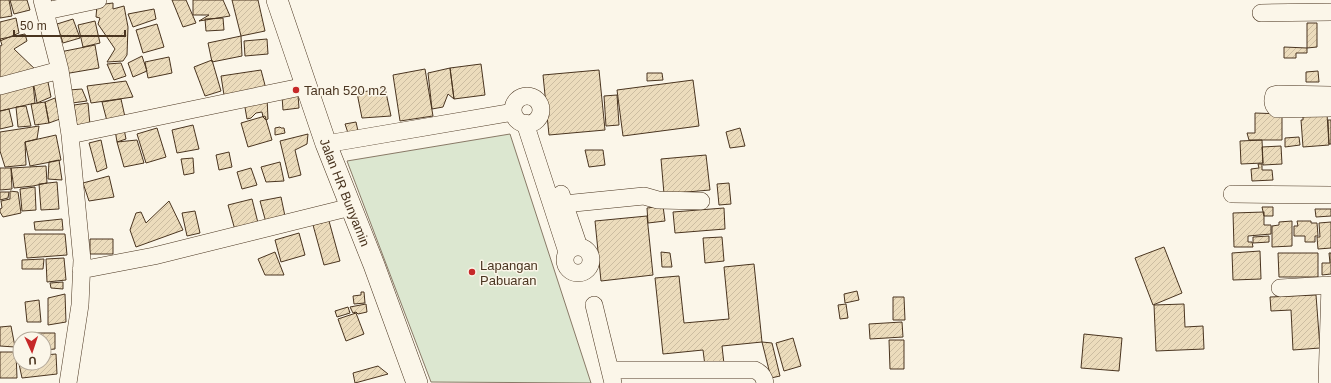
<svg xmlns="http://www.w3.org/2000/svg" width="1331" height="383" font-family="Helvetica,sans-serif">
  <style>
    .green { fill: #dce7d0; stroke: #887966 }
    .building { fill: url(#building-hatch); stroke: #4a3520 }
    .lines { fill: none; stroke-linecap: round; stroke-linejoin: round }
    .minor-casing { stroke: #4a3520; stroke-width: 18 }
    .major-casing { stroke: #4a3520; stroke-width: 22 }
    .minor { stroke: #fbf6e9; stroke-width: 17 }
    .major { stroke: #fbf6e9; stroke-width: 21 }
    .poi-dot { fill: #c62828; stroke: #fbf6e9; stroke-width: 1.5 }
    .labels { text-anchor: middle; dominant-baseline: central; stroke-width: 3; stroke-linejoin: round; paint-order: stroke }
    .poi-label { font-size: 13px; fill: #4a3520; stroke: #fbf6e9; text-anchor: start }
    .street-label { font-size: 13px; fill: #4a3520; stroke: #fbf6e9 }
  </style>
  <defs>
    <pattern id="building-hatch" width="6" height="6" patternUnits="userSpaceOnUse"><rect width="6" height="6" fill="#ecdcbc"/><path d="M-1 1l2-2M0 6l6-6M5 7l2-2" fill="none" stroke="#ccbda1"/></pattern>
  </defs>
  <rect width="100%" height="100%" fill="#fbf6e9"/>
  <path class="green" d="M510 134 591 383 431 382 347 161Z"/>
  <path class="building" d="M0 0H9L12 16 0 18Z
    M10 0H27L30 10 14 14Z
    M172 0H186L196 23 183 27Z
    M193 0H223L230 16 199 21 209 15H193Z
    M232 0H258L265 31 241 36Z
    M113 3V9L124 6 128 27 127 55 123 61 107 62 115 49 98 24 100 18 96 17 97 5Z
    M154 9 156 19 133 27 128 14Z
    M16 18 19 33 0 41V22Z
    M223 18 224 30 206 31 205 19Z
    M73 19 80 38 63 43 57 24Z
    M95 21 100 43 83 47 78 25Z
    M1307 23H1317V47L1307 48Z
    M157 24 164 47 143 53 136 30Z
    M25 34 27 41 14 49 38 72 0 83V46L2 45 0 39Z
    M241 36 242 56 212 62 208 43Z
    M267 39 268 54 245 56 244 41Z
    M95 45 99 68 64 74 60 52Z
    M1284 47 1307 48V53H1296V58H1284Z
    M142 56 147 71 133 77 128 63Z
    M169 57 172 73 148 78 145 62Z
    M212 60 221 91 205 96 194 67Z
    M121 63 126 76 114 80 107 64Z
    M481 64 485 95 454 99 450 68Z
    M450 68 454 99 448 94 443 107 432 109 428 73Z
    M425 69 433 116 400 121 393 75Z
    M261 70 266 89 224 95 221 76Z
    M599 70 605 130 549 135 543 75Z
    M1318 71 1319 82H1306V72Z
    M647 73H662L663 80 647 81Z
    M47 77 51 97 37 103 33 81Z
    M693 80 699 126 623 136 617 90Z
    M126 81 133 97 91 103 87 86Z
    M33 83 35 103 0 111V88Z
    M385 88 391 116 362 118 357 93Z
    M82 89 87 101 72 103 69 90Z
    M298 95 299 108 283 110 282 96Z
    M617 95 619 125 606 126 604 96Z
    M267 97 268 119 266 120 263 117 262 112 256 113 251 118 247 119 244 102Z
    M55 98 60 119 49 123 45 102Z
    M121 99 125 117 107 121 102 102Z
    M45 102 49 123 35 125 31 104Z
    M88 103 90 125 77 126 74 105Z
    M26 106 31 126 18 127 16 107Z
    M9 109 13 126 0 129V111Z
    M1303 112 1327 114 1329 145 1303 147 1301 120H1303Z
    M1255 113 1282 114V140H1249L1247 133H1255Z
    M265 116 272 140 248 147 241 123Z
    M1328 120H1331V144H1329Z
    M356 122 358 131 348 133 345 124Z
    M193 125 199 149 177 153 172 130Z
    M39 126 37 139 25 142 26 165 5 167 0 151V132Z
    M280 127 281 128H284L285 133 275 135V128Z
    M157 128 166 157 146 163 137 134Z
    M740 128 745 146 730 148 726 132Z
    M124 129 126 139 117 142 115 130Z
    M308 134 307 144 295 150 301 175 289 178 280 141Z
    M56 135 61 160 30 166 25 142Z
    M1299 137 1300 145 1285 147V138Z
    M101 140 107 168 97 172 89 143Z
    M137 140 144 163 124 167 117 142Z
    M1262 140 1263 163 1241 164 1240 141Z
    M1281 146 1282 164 1263 165 1262 147Z
    M585 150H603L605 165 589 167Z
    M229 152 232 167 219 170 216 155Z
    M706 155 710 190 664 194 661 159Z
    M193 158 194 173 184 175 181 159Z
    M59 160 62 180 48 179 49 162Z
    M280 162 284 181 266 182 261 167Z
    M1258 164H1262V170H1272L1273 180 1252 181 1251 169 1259 168Z
    M46 166 47 183 33 186 14 188 11 168Z
    M0 168H11L12 189 0 190Z
    M251 168 257 185 242 189 237 172Z
    M109 176 114 197 89 201 83 183Z
    M57 182 59 209 41 210 39 184Z
    M729 183 731 204 719 205 717 184Z
    M35 187 36 210 22 211 20 189Z
    M10 191 18 192 21 213 3 217 0 212V209L2 208 1 201 10 199Z
    M0 192H9L8 198 0 200Z
    M281 197 286 221 267 226 260 201Z
    M252 199 258 223 235 230 228 205Z
    M169 201 183 230 136 247 130 230 136 213 141 212 146 223Z
    M663 206 665 221 648 223 647 208Z
    M1262 207H1273V216H1264Z
    M724 208 725 229 675 233 673 212Z
    M1315 209H1331V216L1316 217Z
    M195 211 200 233 187 236 182 213Z
    M1264 212V225H1271V234L1248 236V242H1252L1253 247H1234L1233 213Z
    M647 216 653 275 601 281 595 221Z
    M62 219 63 230H35L34 222Z
    M329 221 340 261 324 265 313 225Z
    M1292 221V246L1272 247V226L1279 225V222Z
    M1297 221H1311V223H1317L1318 236H1315V242H1305V236H1294V226H1298Z
    M1331 222V248L1318 249 1317 237H1320L1319 223Z
    M299 233 305 255 281 262 275 240Z
    M24 234H65L67 255 27 258Z
    M1269 236V242L1253 243V237Z
    M722 237 724 261 705 263 703 238Z
    M90 239H113V254H90Z
    M1164 247 1182 293 1153 305 1135 258Z
    M1260 251 1261 279 1233 280 1232 253Z
    M275 252 284 275H265L258 259Z
    M661 252 670 253 672 267H662Z
    M1278 253H1318V277H1279Z
    M1329 253H1331V274L1322 275V263H1330Z
    M64 258 66 280 47 282 46 259Z
    M44 259 43 269H22V260Z
    M754 264 762 342 722 346 724 364 705 366 703 350 663 354 655 278 679 276 684 323 729 319 724 267Z
    M63 282V289L51 288 50 283Z
    M857 291 859 300 845 303 844 294Z
    M361 292H364L365 303 354 304 353 296 361 295Z
    M65 294 66 322 48 325V298Z
    M1316 295 1320 348 1293 350 1291 310 1271 311 1270 297Z
    M893 297H904L905 320H893Z
    M39 300 41 322H27L25 302Z
    M366 304 367 312 358 314 356 312 353 313 350 307Z
    M846 304 848 318 840 319 838 305Z
    M1184 304 1185 327 1203 326 1204 349 1156 351 1154 305Z
    M348 307 350 313 337 317 335 311Z
    M356 313 364 334 346 341 338 319Z
    M902 322 903 337 870 339 869 324Z
    M11 326 15 347 0 346V327Z
    M34 333H55V349L44 350V339H34Z
    M1084 334 1122 338 1119 371 1081 368Z
    M793 338 801 366 784 371 776 343Z
    M889 340H904V369H890Z
    M762 342 772 343 780 376 771 378Z
    M0 352H16L17 378H0Z
    M56 354 57 374 22 378 18 359 20 358V363H44V355Z
    M378 366 388 374 355 383 353 373Z"/>
  <g class="lines">
    <g class="minor-casing">
      <path id="minor" d="M42 0 60 70 70 135 82 260 80 305 68 383
        M46 11 98 0
        M1261 13 1331 12
        M0 86 60 70
        M1331 95 1278 94 1274 95C1272 101 1272 105 1277 109L1331 108
        M513 110a14 14 0 1 1 28 0a14 14 0 1 1-28 0Z
        M525 123 567 252
        M70 135 306 86
        M326 144 513 112
        M561 194 579 247
        M1232 194 1331 195
        M564 204 644 196 658 200 701 201
        M565 260a13 13 0 1 1 26 0a13 13 0 1 1-26 0Z
        M81 270 154 256 351 207
        M1280 288 1331 285
        M594 305 613 383
        M610 370H755C761 373 764 376 765 383
        M1327 383 1330 285"/>
    </g>
    <g class="major-casing">
      <g id="major">
        <path id="s1" d="M277 0 326 144 374 265 417 383"/>
      </g>
    </g>
    <use href="#minor" class="minor"/>
    <use href="#major" class="major"/>
  </g>
  <g class="poi-dot">
    <circle cx="296" cy="90" r="4"/>
    <circle cx="472" cy="272" r="4"/>
  </g>
  <g class="labels">
    <g class="poi-label">
      <text x="304" y="90">Tanah 520 m2</text>
      <text x="480" y="265">Lapangan<tspan x="480" dy="15">Pabuaran</tspan></text>
    </g>
    <g class="street-label">
      <text stroke="none"><textPath href="#s1" startOffset="204">Jalan HR Bunyamin</textPath></text>
    </g>
  </g>
  <g transform="translate(32 351) rotate(177)"><circle r="19" fill="#fbf6e9" stroke="#b4a999"/>
  <path d="M0-3L7 15L0 10L-7 15Z" fill="#c62828"/>
  <text y="-6" font-size="11" font-weight="bold" text-anchor="middle" fill="#4a3520">U</text>
  </g>
  <path d="M14 30v6h111v-6" fill="none" stroke="#4a3520" stroke-width="2"/>
  <text x="20" y="30" font-size="12" fill="#4a3520" stroke="#fbf6e9" stroke-width="3" paint-order="stroke">50 m</text>
</svg>
